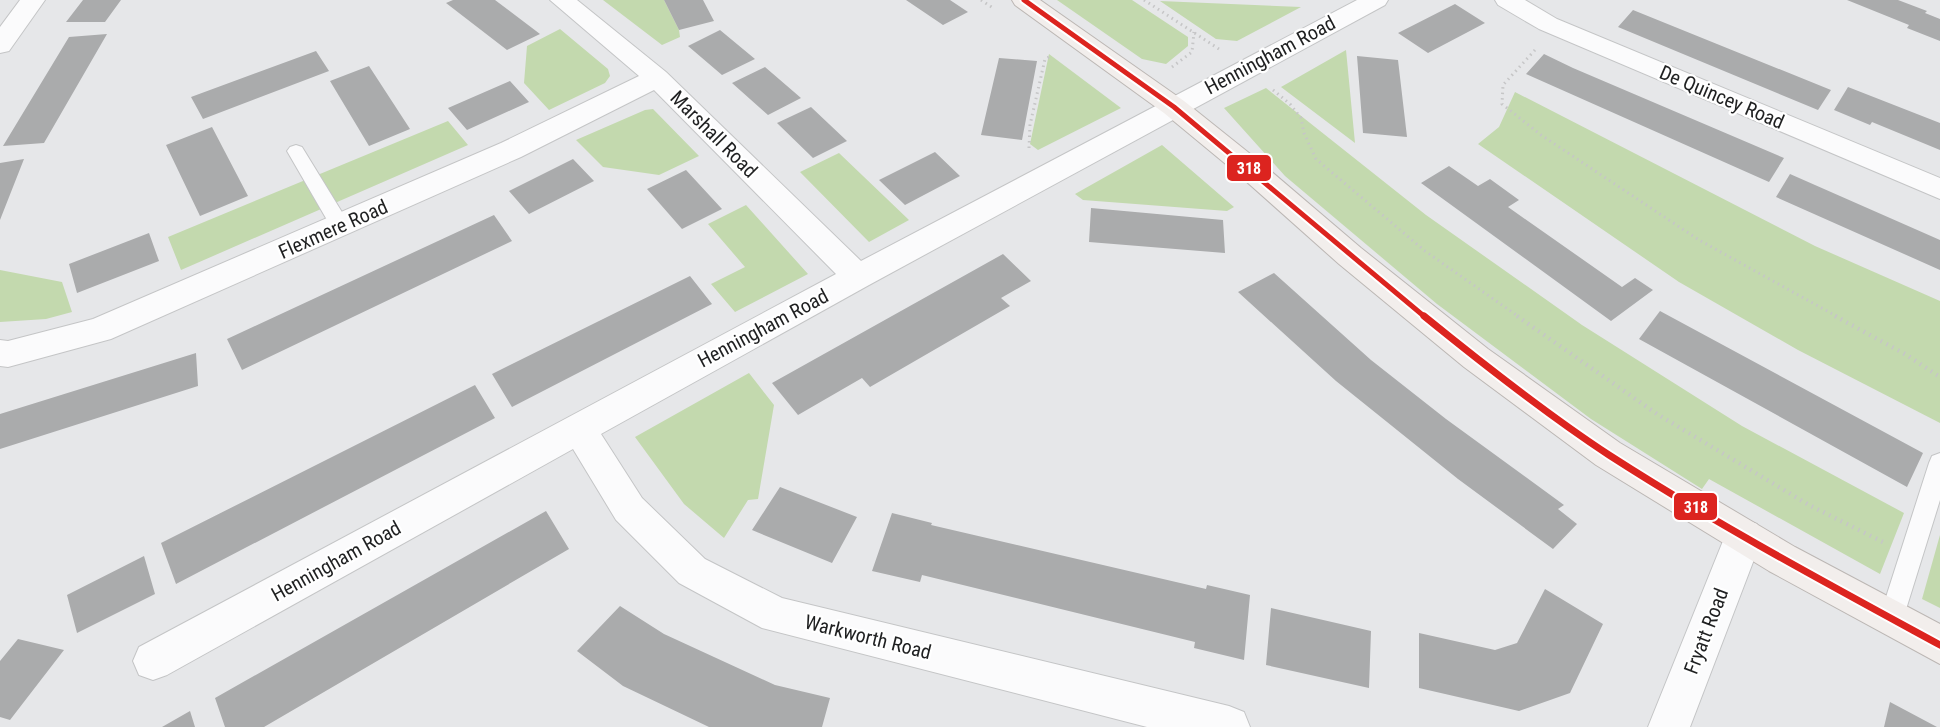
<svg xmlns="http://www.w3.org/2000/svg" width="1940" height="727" font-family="'Roboto Condensed',sans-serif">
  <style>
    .green { fill: #c3d9ae }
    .building { fill: #aaabac }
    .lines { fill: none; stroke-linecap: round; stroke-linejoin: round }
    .service-casing { stroke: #c4c5c6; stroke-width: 2 }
    .minor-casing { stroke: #c4c5c6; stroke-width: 2 }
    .trunk-casing { stroke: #bcb7b4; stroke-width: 2 }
    .path-far1 { stroke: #c6c6c7; stroke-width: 3; stroke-dasharray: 1.5 4; stroke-linecap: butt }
    .path { stroke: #c6c6c7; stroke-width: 4.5; stroke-dasharray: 1.5 5; stroke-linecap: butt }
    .service { fill: #fbfbfc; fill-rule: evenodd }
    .minor { fill: #fbfbfc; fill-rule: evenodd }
    .trunk { fill: #f2eeec; fill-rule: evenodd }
    .bus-1-far1-casing { stroke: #fff; stroke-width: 9 }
    .bus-1-casing { stroke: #fff; stroke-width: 11 }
    .bus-1-far1 { stroke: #dc241f; stroke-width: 5 }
    .bus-1 { stroke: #dc241f; stroke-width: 7 }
    .labels { text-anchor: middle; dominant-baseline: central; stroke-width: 4.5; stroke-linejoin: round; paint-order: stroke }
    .street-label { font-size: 20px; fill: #1f2021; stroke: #fff }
    .line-badge { stroke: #fff; stroke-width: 2 }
    .badge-label { font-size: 16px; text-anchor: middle; font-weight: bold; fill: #fff }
  </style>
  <rect width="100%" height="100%" fill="#e6e7e9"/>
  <path class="green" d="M603 0H664L679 30 680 37 662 45Z
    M1057 0H1132L1188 37V46L1166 64 1142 59Z
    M1160 1 1301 7 1237 41 1216 39Z
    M560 29 608 69 610 76 605 83 549 110 524 83 527 46Z
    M1346 50 1355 143 1281 87Z
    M1049 54 1121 108 1038 150 1030 144Z
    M1266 88 1426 215 1582 325 1742 426 1904 513 1880 574 1709 479 1702 489 1591 419 1437 304 1285 176 1224 108Z
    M1515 92 1815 246 1940 301V423L1798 350 1679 282 1478 144 1499 127Z
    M653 109 699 156 659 175 603 167 576 140 645 110Z
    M448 121 468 145 181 270 168 237Z
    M1162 145 1234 207 1227 211 1083 200 1075 194Z
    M839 153 909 220 869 242 800 172Z
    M746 205 808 274 735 312 711 284 745 267 708 224Z
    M0 270 62 282 72 312 46 319 0 322Z
    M749 373 774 405 758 499 748 500 724 538 684 504 635 437Z
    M1940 535V608L1922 599Z"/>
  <path class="building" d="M83 0H121L105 22H66Z
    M453 0H495L540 34 507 50 446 3Z
    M664 0H703L714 21 679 30Z
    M906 0H950L968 12 943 25Z
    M1847 0H1898L1927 11 1925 13 1940 19V41L1907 28 1909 25Z
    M1455 4 1485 23 1428 53 1398 33Z
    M1633 10 1831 90 1818 110 1618 27Z
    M720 30 755 59 722 75 688 46Z
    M107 34 44 143 3 146 69 37Z
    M316 51 329 71 203 119 191 97Z
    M1544 54 1573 68 1784 158 1769 182 1526 74Z
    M1357 56 1398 60 1407 137 1363 133Z
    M999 58 1037 61 1022 140 981 135Z
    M369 66 410 129 369 146 330 81Z
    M765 67 801 98 768 115 732 83Z
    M510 81 529 102 467 130 448 108Z
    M1848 87 1940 123V150L1872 122 1870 125 1834 110Z
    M811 107 847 141 813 158 777 123Z
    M212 127 248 196 200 216 166 145Z
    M935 152 960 176 905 205 879 180Z
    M24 159 0 220V163Z
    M573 159 594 181 529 214 509 191Z
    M1449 166 1478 186 1490 179 1519 200 1508 207 1622 287 1635 278 1653 290 1611 321 1421 183Z
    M686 170 722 209 682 229 647 189Z
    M1790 174 1940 240V270L1776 197Z
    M1091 208 1223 220 1225 253 1089 242Z
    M494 215 512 241 242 370 227 339Z
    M149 233 159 261 77 293 69 264Z
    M1003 254 1031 281 1001 298 1010 306 870 387 862 378 798 415 772 383Z
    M1274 273 1371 360 1446 419 1564 505 1558 509 1577 524 1553 549 1458 479 1336 381 1238 292Z
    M690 276 712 304 512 407 492 374Z
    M1660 311 1923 453 1907 487 1639 339Z
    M196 353 198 386 0 449V414Z
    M475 385 495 418 176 584 161 543Z
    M780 487 857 517 832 563 752 530Z
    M546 511 569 549 264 727H225L215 698Z
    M892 513 932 523 931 525 1206 589 1207 585 1250 595 1244 660 1194 648 1195 642 922 575 920 582 872 571Z
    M144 556 155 594 77 633 67 595Z
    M1545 589 1603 624 1570 693 1519 711 1419 688V633L1495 650 1517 643Z
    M620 606 664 634 775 685 830 698 822 727H709L623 686 577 651Z
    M1271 608 1371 631 1369 688 1266 665Z
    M18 639 64 650 10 720 0 717V661Z
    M1890 702 1937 727H1884Z
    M190 711 195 727H162Z"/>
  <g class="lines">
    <g class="service-casing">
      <path id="service" d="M296 145 302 147 348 222 350 227 348 232 341 234 334 232 287 151 290 147Z
        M1940 453V500L1903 619 1900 627 1891 631 1882 627 1879 619 1929 463 1932 456Z"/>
    </g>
    <g class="minor-casing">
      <path id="minor" d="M20 0H45L9 51 0 53V27Z
        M550 0H577L666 72 861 261 1357 0H1388L1385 5 869 285 601 434 642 498 705 559 782 598 1229 706 1244 712 1250 727H1147L762 628 679 583 616 520 573 449 167 675 153 680 139 675 133 661 139 647 836 274 654 90 521 157 111 339 8 367 0 366V340L8 341 93 319 501 143 639 76Z
        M1495 0H1525L1557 19 1940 178V199L1539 29 1498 5Z
        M1744 519 1757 524 1763 536 1690 727H1648L1725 536 1731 524Z"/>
    </g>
    <g class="trunk-casing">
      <path id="trunk" d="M1012 0H1040L1184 101 1259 161 1361 248 1488 349 1620 443 1795 547 1940 624V664L1769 571 1596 465 1464 367 1339 264 1239 175 1164 113 1015 5Z"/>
    </g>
    <path class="path-far1" d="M981 0 993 8
      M1144 0 1219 49
      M1535 50 1503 85 1502 104 1541 135 1699 240 1838 317
      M1172 67 1192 52 1194 32
      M1273 90 1290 104 1301 118 1304 133 1316 159 1425 251 1519 317
      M1029 148 1030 125 1045 59 1051 56"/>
    <path class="path" d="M1517 316 1657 414 1809 505 1883 542
      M1835 316 1905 354 1940 377"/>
    <use href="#service" class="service"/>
    <use href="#minor" class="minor"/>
    <use href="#trunk" class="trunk"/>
    <g class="bus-1-far1-casing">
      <path id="bus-1-far1" d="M1024 0 1174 107 1425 317"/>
    </g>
    <g class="bus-1-casing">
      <path id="bus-1" d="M1424 316C1483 364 1545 413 1609 455 1716 524 1828 584 1940 645"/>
    </g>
    <use href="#bus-1-far1" class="bus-1-far1"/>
    <use href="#bus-1" class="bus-1"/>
  </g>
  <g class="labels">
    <g class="street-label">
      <text transform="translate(1270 55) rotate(-28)">Henningham Road</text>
      <text transform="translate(1722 97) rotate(23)">De Quincey Road</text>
      <text transform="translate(714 134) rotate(45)">Marshall Road</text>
      <text transform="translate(333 229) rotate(-24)">Flexmere Road</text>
      <text transform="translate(763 328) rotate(-28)">Henningham Road</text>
      <text transform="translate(336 561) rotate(-29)">Henningham Road</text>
      <text transform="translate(1706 631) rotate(-69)">Fryatt Road</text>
      <text transform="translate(868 637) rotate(14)">Warkworth Road</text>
    </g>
  </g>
  <g class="line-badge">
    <rect x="1226" y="154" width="46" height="28" rx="6" fill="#dc241f"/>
    <rect x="1673" y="492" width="45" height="29" rx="6" fill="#dc241f"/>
  </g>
  <g class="badge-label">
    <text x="1249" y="174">318</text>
    <text x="1696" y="513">318</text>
  </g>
</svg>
